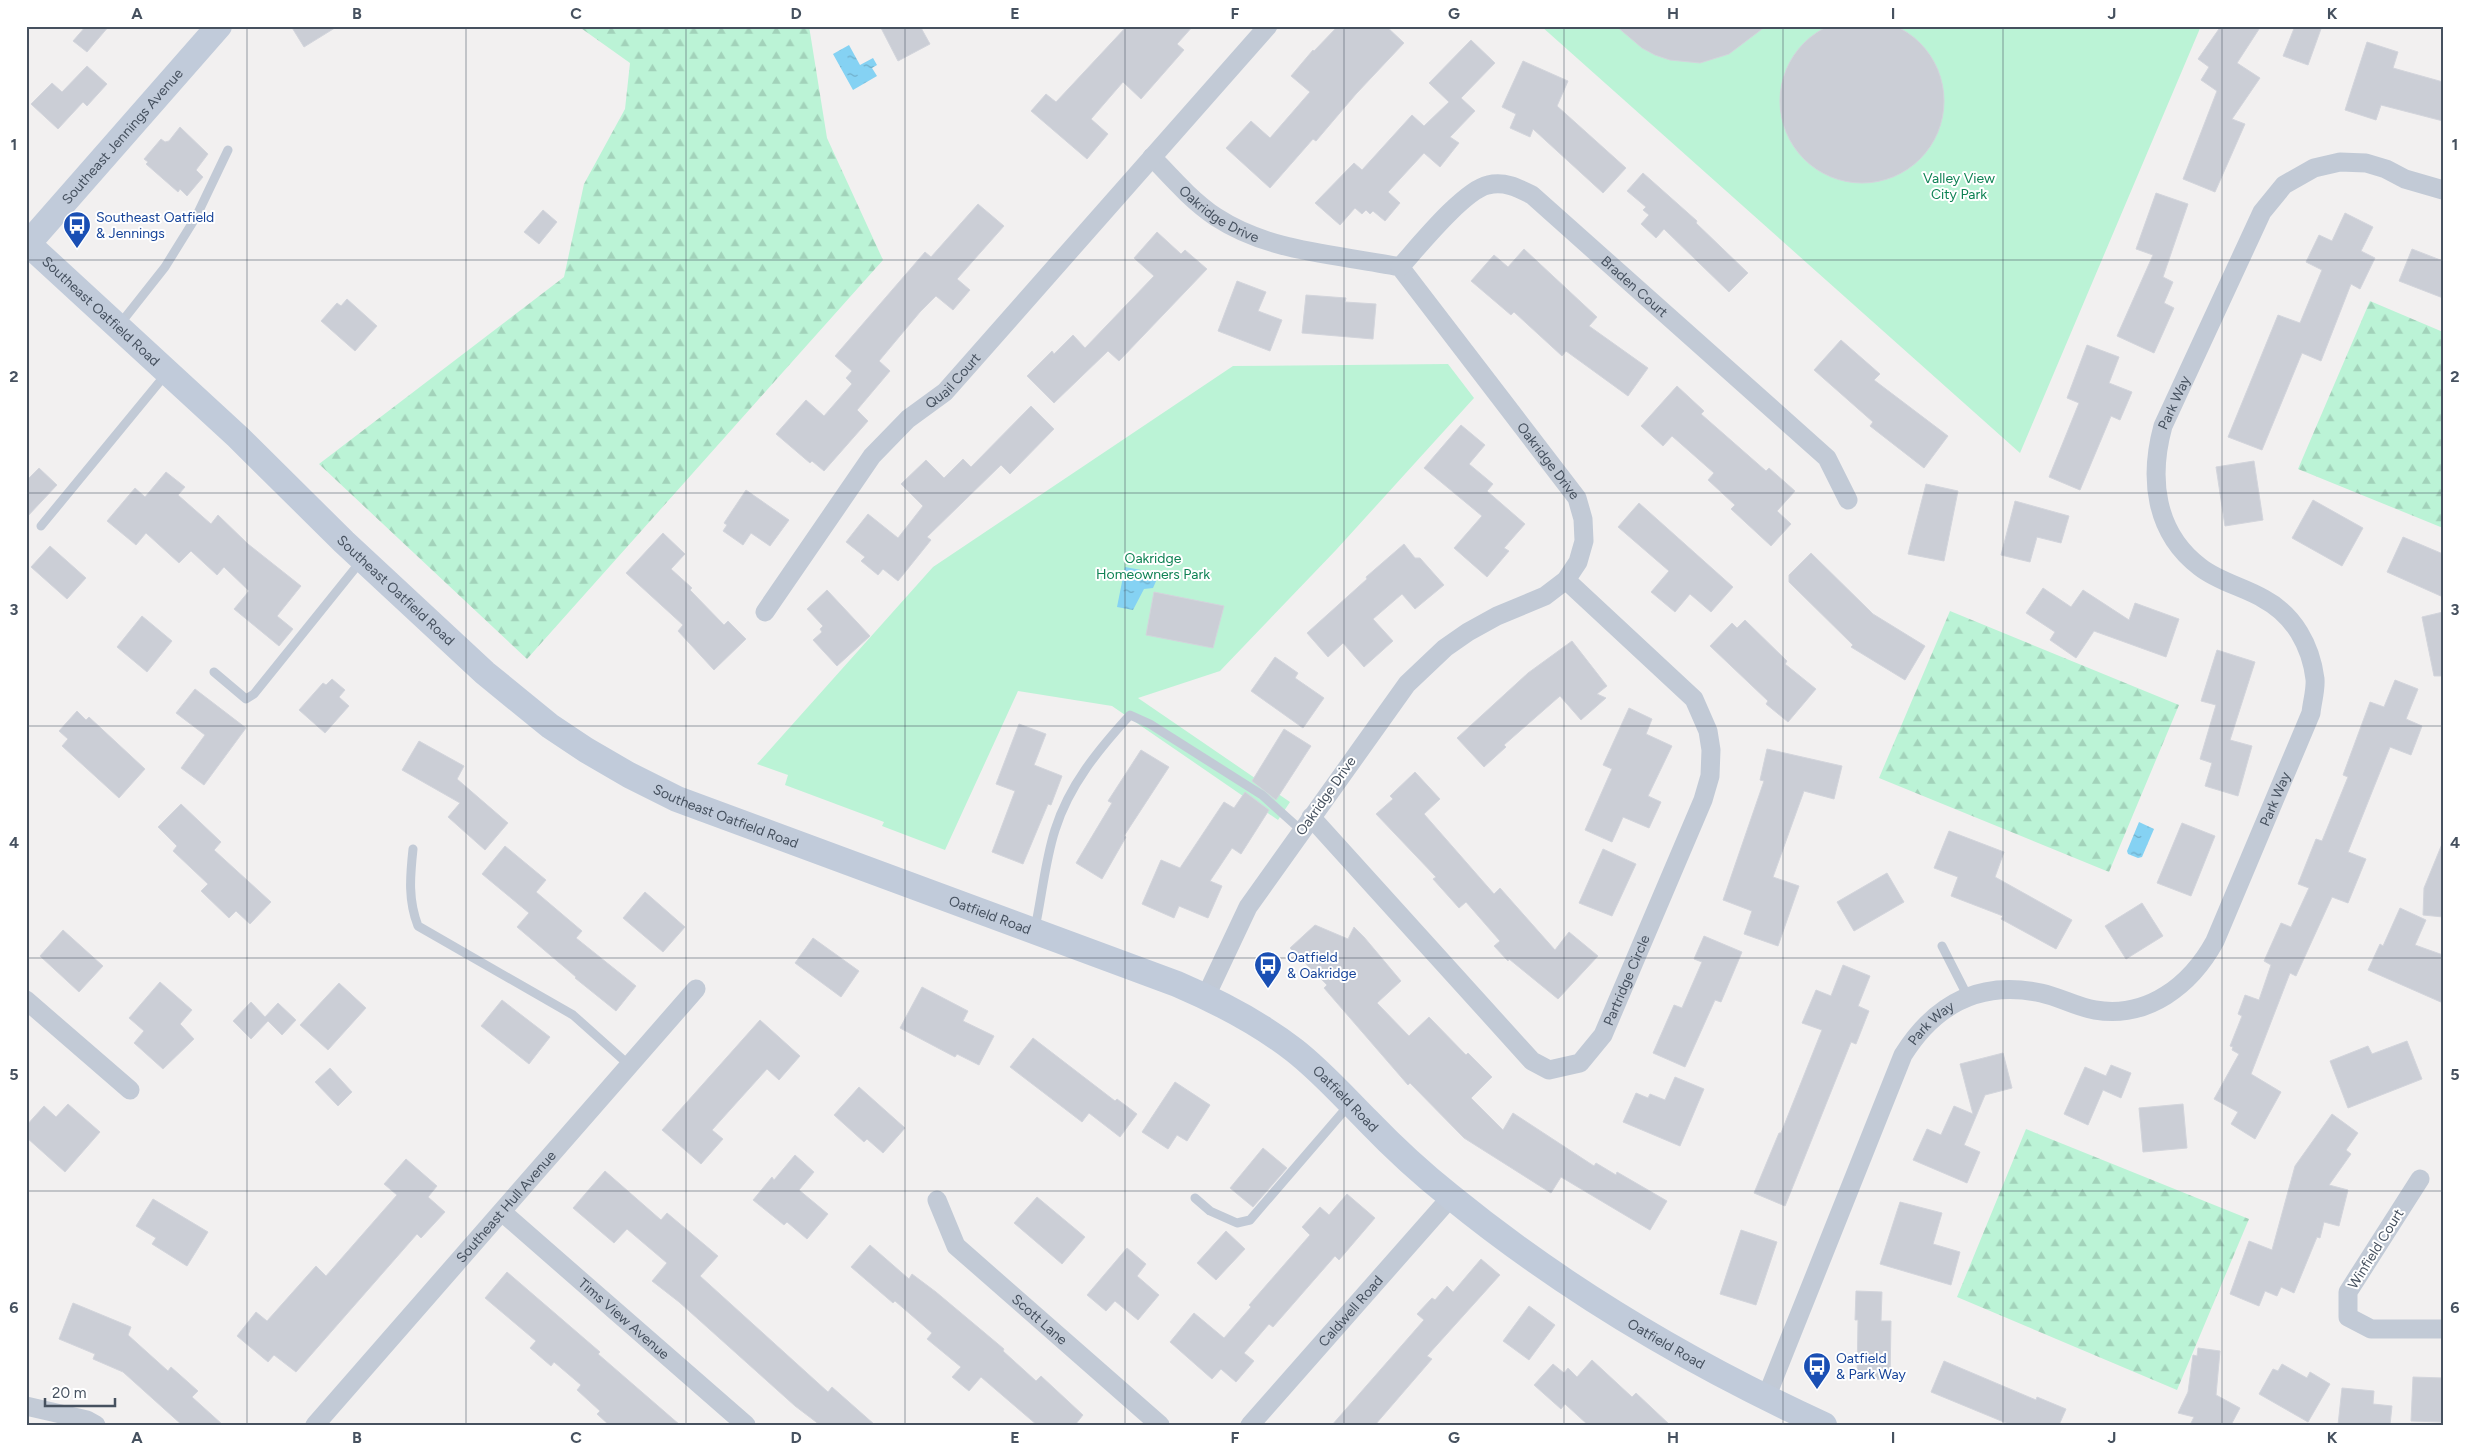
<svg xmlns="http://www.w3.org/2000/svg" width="2469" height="1451" font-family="Figtree,sans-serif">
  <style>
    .forest { fill: url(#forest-firs) }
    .park { fill: #bbf3d6 }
    .water { fill: url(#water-ripples) }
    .building { fill: #cbced6; stroke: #d3d5dc }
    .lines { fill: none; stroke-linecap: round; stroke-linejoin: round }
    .service { stroke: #c2cad6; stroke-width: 9 }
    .minor { stroke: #c2cad6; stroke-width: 19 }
    .secondary { stroke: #c1cbda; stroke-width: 26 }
    .grid { fill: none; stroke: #46515f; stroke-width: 1; stroke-opacity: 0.55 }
    .labels { text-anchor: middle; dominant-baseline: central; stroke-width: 4; stroke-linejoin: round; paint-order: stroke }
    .street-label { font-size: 14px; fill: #46515f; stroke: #fff }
    .park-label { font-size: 14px; fill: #0f8254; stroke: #fff }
    .transit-label { font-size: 14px; fill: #164399; stroke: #fff; text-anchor: start }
    .neatline { fill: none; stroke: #46515f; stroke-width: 2 }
    .grid-label { font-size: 16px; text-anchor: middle; font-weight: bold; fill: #46515f }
  </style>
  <defs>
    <pattern id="forest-firs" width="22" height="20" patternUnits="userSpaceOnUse" patternTransform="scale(1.25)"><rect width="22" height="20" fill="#bbf3d6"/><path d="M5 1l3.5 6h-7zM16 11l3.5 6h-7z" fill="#a2d2ba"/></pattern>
    <pattern id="water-ripples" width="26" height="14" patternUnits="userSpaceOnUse" patternTransform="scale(1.25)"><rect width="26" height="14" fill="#85d2f3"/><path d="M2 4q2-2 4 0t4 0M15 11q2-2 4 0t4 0" fill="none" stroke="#6fadc8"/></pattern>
  </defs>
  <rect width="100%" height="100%" fill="#f2f0f0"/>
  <path class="forest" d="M578 26H809L827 138 883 260 527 659 319 464 564 277 584 184 625 109 630 63Z
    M2370 301 2443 332V528L2298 469Z
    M1950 611 2179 705 2109 872 1879 778Z
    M2026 1129 2249 1219 2177 1390 1957 1297Z"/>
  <path class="park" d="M1541 26H2201L2020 453Z
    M1448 364 1474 398 1336 550 1220 671 1138 698 1290 802 1278 820 1112 706 1018 691 945 850 882 826 884 822 785 785 788 775 757 764 933 567 1233 366Z"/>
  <path class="water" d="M849 45 860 65 873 58 877 65 872 68 877 76 853 90 833 54Z
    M1125 567 1152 572 1157 579 1153 588 1144 589 1133 610 1117 607Z
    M2139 822 2154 829 2142 857 2138 858 2128 854 2127 851Z"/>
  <path class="building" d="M1780 101a82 82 0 1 1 164 0a82 82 0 1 1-164 0Z
    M86 26H109L87 52 73 41Z
    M291 26H338L304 47Z
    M880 26H920L930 44 898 61Z
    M1127 26H1193L1177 44 1184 50 1141 99 1123 82 1091 119 1108 134 1087 159 1031 111 1046 94 1056 102Z
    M1338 26H1386L1404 43 1356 94 1316 141 1313 139 1270 188 1226 148 1251 121 1270 138 1310 92 1291 76 1313 50 1314 51Z
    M1616 26H1766L1729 54 1700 63 1670 60 1655 55 1642 48Z
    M2221 26H2261L2237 63 2260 78 2232 119 2245 124 2215 192 2183 179 2217 91 2201 80 2209 67 2198 59Z
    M2295 26H2322L2308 65 2283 56Z
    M1471 40 1495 63 1461 98 1475 111 1450 137 1459 143 1440 167 1424 153 1388 192 1400 203 1385 221 1373 211 1370 214 1366 210 1362 214 1355 208 1340 225 1315 203 1354 163 1362 170 1412 115 1424 126 1449 102 1429 83Z
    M2367 42 2398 52 2393 68 2443 82V121L2381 105 2376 120 2345 110Z
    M1523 61 1568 81 1557 106 1626 168 1603 193 1533 129 1530 137 1510 128 1516 114 1502 107Z
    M87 66 107 84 87 106 83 102 58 129 31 104 52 83 62 92Z
    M180 127 208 154 196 170 203 177 187 196 180 189 178 192 146 164 148 162 144 159 161 139 165 142 169 141Z
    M1643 173 1697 221 1696 223 1748 273 1729 292 1664 229 1656 238 1641 224 1649 215 1643 210 1646 207 1627 191Z
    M2156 193 2188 204 2163 277 2173 282 2164 303 2174 308 2154 353 2117 336 2153 255 2136 249Z
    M978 204 1004 226 957 279 970 290 953 310 936 296 920 312 879 361 890 371 857 410 868 421 824 471 812 461 810 463 776 434 806 400 824 416 852 384 846 378 852 371 835 356 925 252 931 257Z
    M543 210 557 222 539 244 524 232Z
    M2345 213 2373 227 2361 251 2375 258 2360 289 2351 284 2321 361 2302 353 2262 450 2228 437 2278 315 2300 323 2322 270 2306 262 2319 235 2332 241Z
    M1157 232 1181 254 1185 250 1207 269 1119 361 1108 351 1054 403 1027 376 1052 351 1054 354 1073 335 1085 348 1154 276 1134 258Z
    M1524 249 1597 317 1589 326 1648 368 1628 396 1566 351 1562 356 1514 312 1511 315 1471 281 1494 255 1508 267Z
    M2412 249 2443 261V298L2399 281Z
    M1237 281 1266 292 1258 311 1282 320 1270 351 1218 331Z
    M1306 295 1346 298 1345 302 1376 304 1373 339 1302 333Z
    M347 299 377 326 355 351 321 321 337 303 341 306Z
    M1841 340 1880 374 1874 380 1948 436 1924 468 1870 426 1873 422 1814 370Z
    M2087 345 2119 357 2109 383 2132 392 2120 420 2111 416 2080 490 2049 477 2079 403 2067 398Z
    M1677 386 1704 411 1701 414 1766 471 1769 468 1795 491 1777 511 1791 524 1771 546 1731 509 1735 505 1708 480 1714 473 1672 436 1663 446 1641 426Z
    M1031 406 1054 429 1010 474 1001 465 927 537 931 540 898 581 883 569 878 575 861 561 865 557 846 542 868 514 898 538 923 506 901 484 926 460 944 478 963 459 971 467Z
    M1461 425 1485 445 1469 464 1493 484 1487 491 1525 524 1504 548 1509 551 1487 577 1454 548 1482 516 1424 468Z
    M2254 461 2263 520 2225 526 2216 467Z
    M39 468 57 485 26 518V481Z
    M166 472 185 487 178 495 211 524 218 515 248 544 301 586 277 616 293 629 279 646 234 609 249 591 224 567 217 575 191 551 179 563 146 533 136 545 107 521 135 488 145 497Z
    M1926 484 1958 491 1944 561 1908 554Z
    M746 490 789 520 770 546 751 533 743 545 723 531 727 525 724 523Z
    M2313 500 2363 528 2342 566 2292 538Z
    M2015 501 2069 516 2061 543 2037 537 2030 562 2001 555Z
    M1639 503 1733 587 1711 612 1690 594 1675 612 1651 592 1669 571 1618 527Z
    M663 533 685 554 671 569 692 588 690 590 724 625 728 621 746 639 714 670 678 631 683 625 626 573Z
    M2403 537 2443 554V597L2387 572Z
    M1404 544 1415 558H1420L1444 585 1415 609 1402 594 1373 619 1393 641 1364 667 1343 643 1328 657 1307 633 1367 579 1366 577Z
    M50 546 86 578 67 599 31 567Z
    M1811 553 1873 614 1925 646 1905 680 1851 647 1853 645 1789 582V575Z
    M2043 588 2071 607 2083 590 2129 620 2135 603 2179 619 2166 657 2094 631 2076 658 2050 640 2055 632 2026 613Z
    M827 590 870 636 837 666 813 640 822 632 820 629 823 626 807 609Z
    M1154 592 1224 606 1213 648 1146 635Z
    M2443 612V676H2434L2422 617Z
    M142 616 172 641 147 672 117 647Z
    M1745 620 1787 661 1785 664 1816 689 1788 722 1766 704 1768 701 1710 646 1732 623 1737 628Z
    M1572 641 1607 686 1597 694 1606 698 1581 720 1560 696 1504 745 1506 747 1484 767 1457 738 1528 673Z
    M2217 650 2255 662 2230 740 2252 746 2238 796 2205 786 2212 763 2200 759 2216 705 2201 701Z
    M1275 657 1298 673 1295 678 1324 698 1303 728 1251 691Z
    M332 679 345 690 339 697 349 706 325 733 299 710 323 683 326 685Z
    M2395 680 2418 689 2406 719 2422 726 2411 755 2390 747 2348 852 2366 859 2348 903 2332 897 2296 976 2290 973 2251 1074 2281 1092 2255 1139 2231 1124 2238 1112 2214 1099 2239 1054 2232 1050 2233 1047 2230 1046 2242 1016 2238 1014 2245 995 2259 1000 2271 965 2264 961 2281 923 2291 927 2309 888 2298 884 2316 839 2322 841 2348 777 2343 775 2370 702 2384 707Z
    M195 689 246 728 204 785 181 768 205 735 176 713Z
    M1629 708 1652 719 1646 734 1672 746 1648 796 1661 802 1649 828 1623 817 1612 842 1585 830 1612 769 1603 765Z
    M77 711 86 720 89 717 145 769 119 798 62 746 68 739 59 731Z
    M1019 724 1046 734 1034 765 1062 776 1051 805 1048 804 1023 864 992 852 1015 791 996 784Z
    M1284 729 1311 746 1276 800 1252 781Z
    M419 741 464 766 457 779 508 823 485 850 448 817 460 803 402 770Z
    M1767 749 1842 766 1834 799 1804 791 1773 877 1799 886 1778 946 1744 934 1752 911 1723 900 1764 781 1760 780Z
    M1141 750 1169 767 1124 836 1126 837 1102 879 1076 863 1112 803 1108 801Z
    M1415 772 1440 799 1424 814 1494 894 1500 888 1555 950 1569 932 1598 956 1558 999 1509 959 1508 961 1494 946 1500 941 1466 902 1459 908 1433 879 1436 877 1376 814 1393 799 1390 796Z
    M1245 792 1269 810 1241 854 1232 848 1210 881 1222 886 1208 918 1179 906 1174 918 1142 904 1161 860 1180 868 1224 802 1234 808Z
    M181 804 221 842 214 850 271 902 250 924 236 911 229 918 201 891 208 884 173 851 177 846 158 827Z
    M2182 823 2215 836 2191 896 2157 883Z
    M1949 831 2004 852 1995 877 2072 920 2056 949 2001 919 2003 916 1951 896 1958 877 1934 868Z
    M2442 844 2443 917 2423 915 2424 888Z
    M505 846 546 880 536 892 582 931 576 938 636 986 616 1011 575 978 576 977 517 927 529 913 482 874Z
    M1603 849 1636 864 1612 916 1579 903Z
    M1887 873 1904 902 1854 931 1837 902Z
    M645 892 685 927 663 952 623 918Z
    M2142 903 2163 936 2126 959 2105 926Z
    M2400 908 2426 920 2415 945 2443 955V1003L2368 970 2380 944 2383 946Z
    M1315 925 1348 939 1354 927 1364 937 1401 981 1377 1003 1409 1036 1429 1017 1466 1055 1468 1053 1492 1077 1471 1098 1503 1130 1513 1113 1594 1166 1596 1163 1616 1175 1617 1172 1667 1201 1650 1230 1561 1177 1551 1193 1464 1138 1410 1083 1408 1085 1324 988 1327 985 1290 948Z
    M63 930 103 966 79 992 40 956Z
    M1704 936 1742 952 1721 1002 1715 1000 1685 1067 1653 1053 1674 1005 1682 1008 1702 962 1694 959Z
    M813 938 859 971 841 997 795 963Z
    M1843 965 1870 976 1858 1006 1869 1011 1856 1044 1851 1042 1785 1206 1754 1193 1779 1133H1781L1822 1030 1802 1023 1816 990 1831 996Z
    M160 982 192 1010 180 1024 194 1039 163 1069 134 1043 144 1031 129 1018Z
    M339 983 366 1008 328 1050 300 1025Z
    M922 987 968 1011 963 1021 994 1036 979 1065 957 1054 955 1057 900 1028Z
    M502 1000 550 1037 529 1064 481 1026Z
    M251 1002 265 1017 278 1003 296 1020 282 1035 268 1021 251 1039 233 1021Z
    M760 1020 800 1056 779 1080 767 1069 712 1130 723 1139 701 1164 662 1130Z
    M1033 1038 1115 1101 1117 1099 1137 1114 1120 1137 1089 1113 1082 1122 1010 1067Z
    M2407 1041 2422 1079 2348 1108 2330 1061 2368 1046 2372 1054Z
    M2003 1053 2012 1088 1985 1095 1964 1145 1980 1152 1967 1183 1913 1160 1927 1129 1941 1135 1954 1106 1973 1114 1960 1064Z
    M2111 1065 2131 1073 2121 1098 2103 1090 2088 1125 2064 1114 2085 1067 2106 1076Z
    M330 1068 352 1092 338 1106 315 1082Z
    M1675 1077 1704 1089 1680 1146 1623 1122 1636 1093 1648 1098 1650 1094 1665 1100Z
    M1175 1082 1210 1105 1187 1141 1177 1135 1168 1149 1142 1132Z
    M859 1087 905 1128 883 1153 867 1139 864 1142 834 1115Z
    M68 1104 100 1132 65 1172 26 1137V1126L44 1106 56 1117Z
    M2183 1104 2187 1148 2143 1152 2139 1108Z
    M2332 1114 2358 1133 2346 1150 2351 1154 2329 1185 2348 1190 2339 1226 2324 1222 2320 1238 2317 1237 2294 1293 2281 1287 2277 1296 2265 1291 2259 1306 2230 1294 2249 1241 2272 1250 2295 1166Z
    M1263 1148 1287 1168 1253 1207 1230 1188Z
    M795 1155 814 1172 799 1190 828 1214 807 1239 787 1222 784 1225 753 1200 772 1177 774 1180Z
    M406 1159 437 1186 428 1197 445 1212 421 1238 417 1234 296 1372 274 1355 268 1362 237 1336 256 1312 267 1321 316 1266 326 1276 397 1195 384 1184Z
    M605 1171 661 1220 667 1213 718 1256 700 1276 828 1392 832 1387 875 1425H820L795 1406 679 1302 652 1281 667 1263 627 1229 614 1243 573 1208Z
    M1347 1194 1375 1218 1339 1260 1335 1256 1273 1327 1269 1324 1244 1353 1254 1361 1236 1382 1221 1369 1212 1379 1170 1342 1194 1313 1224 1338 1251 1307 1249 1305 1310 1235 1302 1227 1320 1207 1329 1215Z
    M1037 1197 1085 1237 1062 1264 1014 1223Z
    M153 1199 208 1232 187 1266 152 1244 156 1238 136 1226Z
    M1900 1202 1942 1213 1933 1244 1960 1252 1951 1285 1880 1264Z
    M1741 1230 1777 1242 1756 1305 1720 1294Z
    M1226 1231 1245 1249 1216 1280 1197 1263Z
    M870 1245 909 1279 912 1274 936 1292 1004 1349 1003 1351 1036 1381 1041 1376 1083 1415 1075 1425H1037L981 1377 969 1391 952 1377 961 1367 927 1339 932 1333 895 1301 893 1303 851 1267Z
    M1127 1248 1146 1264 1137 1276 1159 1295 1138 1320 1115 1301 1106 1311 1087 1295Z
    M1481 1259 1500 1275 1427 1356 1432 1359 1375 1425H1332L1424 1320 1417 1314 1432 1298 1435 1300 1447 1286 1453 1292Z
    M507 1272 600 1352 598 1354 680 1425H609L597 1414 600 1411 577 1390 581 1385 554 1362 551 1366 530 1348 536 1341 485 1298Z
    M1856 1291 1882 1292 1881 1321H1891L1890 1380 1857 1378 1858 1320H1855Z
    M73 1303 131 1327 128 1335 168 1371 171 1367 198 1391 192 1397 223 1425H182L123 1372 93 1359 95 1354 59 1339Z
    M1529 1306 1555 1325 1529 1360 1503 1341Z
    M2198 1348 2220 1351 2216 1395 2240 1408 2231 1425H2190L2194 1417 2178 1413 2188 1392 2193 1355 2197 1356Z
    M1592 1360 1632 1397 1636 1393 1670 1425H1588L1565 1404 1561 1409 1534 1385 1553 1364 1564 1373 1568 1368 1577 1377Z
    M1944 1361 2036 1400 2037 1397 2066 1409 2059 1425H2011L1931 1392Z
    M2282 1364 2307 1378 2310 1372 2330 1384 2308 1422 2259 1394 2273 1369 2278 1371Z
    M2413 1377 2443 1378V1422L2411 1421Z
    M2342 1388 2374 1391 2373 1404 2392 1406 2390 1425H2338Z"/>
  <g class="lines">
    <path class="service" d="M120 324 165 267 196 217 228 150
      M41 526 166 374
      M214 672 246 699 254 694 361 561
      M413 849C410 877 408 900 418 926L573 1015 629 1065
      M1035 928C1042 896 1045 861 1055 830 1069 785 1099 749 1130 715L1150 724 1262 795 1302 831
      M1942 946 1968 997
      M1195 1198 1210 1211 1237 1223 1250 1220 1349 1105"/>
    <g class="minor">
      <path id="s1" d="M1152 157C1172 178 1192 201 1216 217 1271 253 1338 254 1400 267L1577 498 1583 519 1584 541 1578 562 1566 580 1545 596 1497 616 1468 632 1445 648 1407 684 1248 907 1206 996"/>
      <path id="s2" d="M1400 267C1418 247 1464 190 1488 185 1505 181 1518 188 1532 195L1827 458 1848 500"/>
      <path id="s3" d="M765 612 872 456 908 419 945 392 1268 26"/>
      <path id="s4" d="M1311 817 1532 1061 1549 1070 1580 1063 1603 1035 1703 800 1710 776 1711 750 1708 731 1694 699 1566 580"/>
      <path d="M26 1000 130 1090"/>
      <path d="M2420 1179 2348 1292V1317L2371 1329H2443"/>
      <path id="s5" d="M937 1200 956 1246 1160 1425"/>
      <path id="s6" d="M502 1212 746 1425"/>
      <path id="s7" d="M1766 1398 1903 1055C1935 1004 1980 980 2041 993 2060 997 2076 1007 2095 1010 2148 1019 2191 985 2215 941L2311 713C2312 702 2316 690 2315 679 2311 646 2294 615 2264 599 2244 587 2219 582 2200 567 2154 532 2149 477 2163 426L2262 212 2284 185 2314 168 2340 162 2366 163 2386 169 2405 179 2443 190"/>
      <path d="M26 1406 87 1420 96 1425"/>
      <path id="s8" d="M315 1425 696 989"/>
      <path id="s9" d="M1250 1425 1451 1197"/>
    </g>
    <g class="secondary">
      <path id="s10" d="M26 242 238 437 344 542 485 673 550 726 586 750 629 775 677 799 1177 984C1219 1002 1258 1022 1294 1050 1321 1071 1344 1097 1368 1121 1394 1148 1421 1173 1450 1196 1564 1289 1691 1364 1824 1425"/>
      <path id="s11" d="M26 246 219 26"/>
    </g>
  </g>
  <path class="grid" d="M247 26V1425M466 26V1425M686 26V1425M905 26V1425M1125 26V1425M1344 26V1425M1564 26V1425M1783 26V1425M2003 26V1425M2222 26V1425M26 260H2443M26 493H2443M26 726H2443M26 958H2443M26 1191H2443"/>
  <defs>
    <g id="bus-pin" transform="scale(1.4375)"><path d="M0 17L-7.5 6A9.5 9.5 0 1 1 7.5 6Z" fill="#1a4fb4" stroke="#fff"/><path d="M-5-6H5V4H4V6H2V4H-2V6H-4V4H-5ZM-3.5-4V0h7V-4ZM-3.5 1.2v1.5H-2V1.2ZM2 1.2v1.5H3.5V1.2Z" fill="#fff"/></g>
  </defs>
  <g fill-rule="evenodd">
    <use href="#bus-pin" x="77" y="225"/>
    <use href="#bus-pin" x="1268" y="965"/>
    <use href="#bus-pin" x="1817" y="1366"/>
  </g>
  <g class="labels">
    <g class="street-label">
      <text stroke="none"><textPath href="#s11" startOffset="146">Southeast Jennings Avenue</textPath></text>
      <text stroke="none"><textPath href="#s1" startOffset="89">Oakridge Drive</textPath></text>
      <text stroke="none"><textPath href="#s2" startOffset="305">Braden Court</textPath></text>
      <text stroke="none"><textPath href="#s10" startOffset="102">Southeast Oatfield Road</textPath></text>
      <text stroke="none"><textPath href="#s3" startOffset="300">Quail Court</textPath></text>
      <text stroke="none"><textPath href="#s7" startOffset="1370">Park Way</textPath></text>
      <text stroke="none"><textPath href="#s1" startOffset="524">Oakridge Drive</textPath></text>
      <text stroke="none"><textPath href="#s10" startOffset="508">Southeast Oatfield Road</textPath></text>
      <text transform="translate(1326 796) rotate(-55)">Oakridge Drive</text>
      <text stroke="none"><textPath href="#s7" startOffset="891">Park Way</textPath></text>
      <text stroke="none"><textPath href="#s10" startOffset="912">Southeast Oatfield Road</textPath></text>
      <text stroke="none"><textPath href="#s10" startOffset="1194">Oatfield Road</textPath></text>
      <text stroke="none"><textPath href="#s4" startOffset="476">Partridge Circle</textPath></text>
      <text stroke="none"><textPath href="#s7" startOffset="412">Park Way</textPath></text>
      <text stroke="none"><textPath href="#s10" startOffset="1599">Oatfield Road</textPath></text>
      <text stroke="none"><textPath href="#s8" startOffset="290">Southeast Hull Avenue</textPath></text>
      <text transform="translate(2376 1249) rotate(-58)">Winfield Court</text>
      <text stroke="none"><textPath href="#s9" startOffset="152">Caldwell Road</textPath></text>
      <text stroke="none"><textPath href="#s6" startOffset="162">Tims View Avenue</textPath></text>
      <text stroke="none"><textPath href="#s5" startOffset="161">Scott Lane</textPath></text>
      <text stroke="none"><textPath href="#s10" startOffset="2004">Oatfield Road</textPath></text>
    </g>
    <g class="park-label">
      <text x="1959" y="178">Valley View<tspan x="1959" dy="16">City Park</tspan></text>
      <text x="1153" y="558">Oakridge<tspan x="1153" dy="16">Homeowners Park</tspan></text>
    </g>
    <g class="transit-label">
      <text x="96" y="217">Southeast Oatfield<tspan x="96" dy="16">&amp; Jennings</tspan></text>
      <text x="1287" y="957">Oatfield<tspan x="1287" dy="16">&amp; Oakridge</tspan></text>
      <text x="1836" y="1358">Oatfield<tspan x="1836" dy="16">&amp; Park Way</tspan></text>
    </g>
  </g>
  <rect width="2469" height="1451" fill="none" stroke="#ffffff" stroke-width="55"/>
  <path d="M45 1398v8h70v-8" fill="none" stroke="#46515f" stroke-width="2.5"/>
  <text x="52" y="1398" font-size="15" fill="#46515f" stroke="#ffffff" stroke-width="4" paint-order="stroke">20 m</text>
  <rect x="28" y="28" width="2414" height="1396" class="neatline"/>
  <g class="grid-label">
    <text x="137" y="19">A</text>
    <text x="357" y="19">B</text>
    <text x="576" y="19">C</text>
    <text x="796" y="19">D</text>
    <text x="1015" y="19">E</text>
    <text x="1235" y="19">F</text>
    <text x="1454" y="19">G</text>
    <text x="1673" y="19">H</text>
    <text x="1893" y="19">I</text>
    <text x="2112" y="19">J</text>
    <text x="2332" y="19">K</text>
    <text x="14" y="150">1</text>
    <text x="2455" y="150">1</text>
    <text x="14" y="382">2</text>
    <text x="2455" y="382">2</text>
    <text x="14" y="615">3</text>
    <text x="2455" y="615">3</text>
    <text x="14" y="848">4</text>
    <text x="2455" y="848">4</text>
    <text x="14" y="1080">5</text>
    <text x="2455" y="1080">5</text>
    <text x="14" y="1313">6</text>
    <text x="2455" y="1313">6</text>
    <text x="137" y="1443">A</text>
    <text x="357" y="1443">B</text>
    <text x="576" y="1443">C</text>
    <text x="796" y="1443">D</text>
    <text x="1015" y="1443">E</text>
    <text x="1235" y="1443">F</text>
    <text x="1454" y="1443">G</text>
    <text x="1673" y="1443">H</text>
    <text x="1893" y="1443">I</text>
    <text x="2112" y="1443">J</text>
    <text x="2332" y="1443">K</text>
  </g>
</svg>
